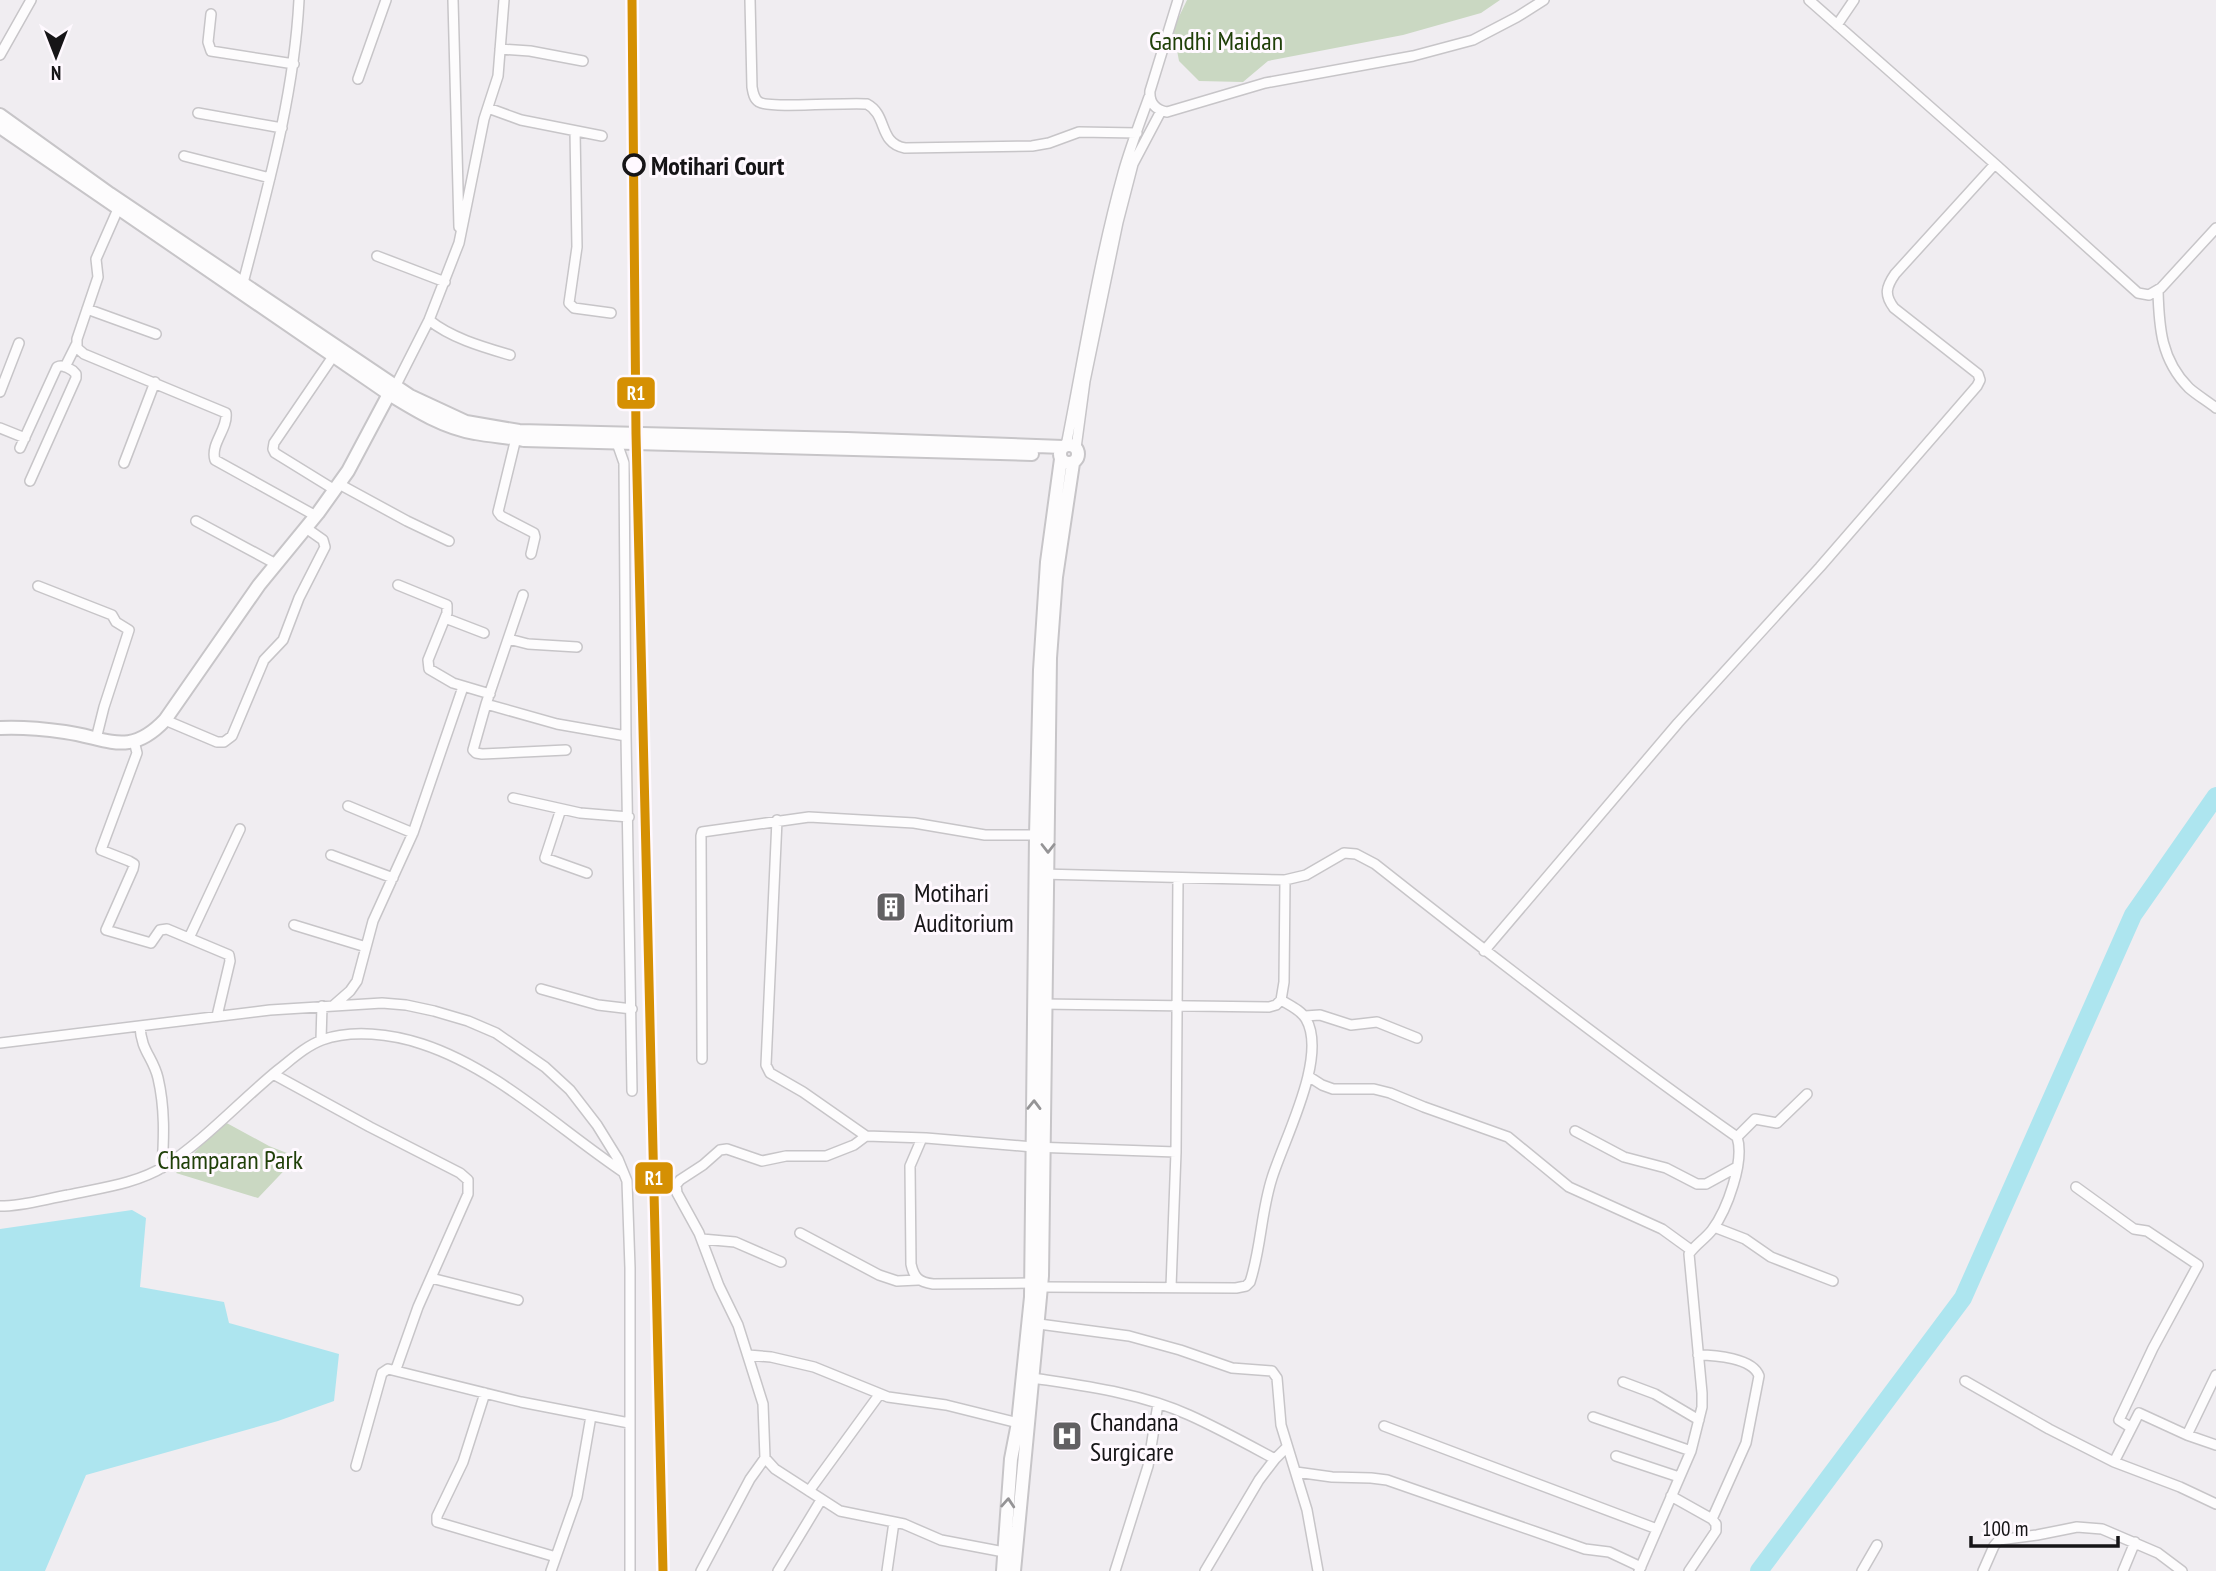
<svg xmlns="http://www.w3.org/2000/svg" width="2216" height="1571" font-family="'PT Sans Narrow',sans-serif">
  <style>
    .green { fill: #cad8c2 }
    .water { fill: #ade5ef }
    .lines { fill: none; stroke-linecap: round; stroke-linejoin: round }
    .river { stroke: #ade5ef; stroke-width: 18 }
    .street-casing { stroke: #c7c5c8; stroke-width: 12 }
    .secondary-casing { stroke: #c7c5c8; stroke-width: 16 }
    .street { stroke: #fdfcfd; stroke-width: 9 }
    .secondary { stroke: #fdfcfd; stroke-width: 12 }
    .rail-1-casing { stroke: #fff9ff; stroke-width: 14 }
    .rail-1 { stroke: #d59003; stroke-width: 9 }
    .oneway { stroke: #959496 }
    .stop-dot { fill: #fff9ff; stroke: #161517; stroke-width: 3.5 }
    .labels { text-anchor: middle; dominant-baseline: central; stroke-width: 6; stroke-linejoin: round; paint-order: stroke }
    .park-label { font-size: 26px; fill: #204009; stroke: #fff9ff }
    .stop-label { font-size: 26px; font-weight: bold; fill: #161517; stroke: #fff9ff; text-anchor: start }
    .poi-label { font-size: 26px; fill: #161517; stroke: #fff9ff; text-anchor: start }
    .line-badge { stroke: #fff9ff; stroke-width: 2.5 }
    .badge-label { font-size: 19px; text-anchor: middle; font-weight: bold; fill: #fff }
  </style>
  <rect width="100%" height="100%" fill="#f0edf1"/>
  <path class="green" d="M1187 0H1500L1481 13 1403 35 1268 61 1243 82 1199 81 1179 61 1173 29Z
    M223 1121 269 1146 297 1157 258 1198 176 1173Z"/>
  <path class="water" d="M132 1210 146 1218 140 1287 224 1302 229 1323 339 1354 334 1401 278 1421 86 1475 45 1571H0V1229Z"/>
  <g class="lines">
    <path class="river" d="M1759 1571 1963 1298 2133 915 2216 796"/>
    <g class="street-casing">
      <path id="street" d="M453 0 459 227
        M750 0 752 87C753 93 754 99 759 102 770 109 847 102 867 104 888 115 878 143 905 148L1032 146 1049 143 1079 132 1137 133
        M1178 0 1150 91C1149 103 1155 110 1167 112L1265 83 1413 56 1473 40 1517 17 1544 0
        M1809 0 1995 164 2138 293 2149 295 2161 288 2216 228
        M211 14 208 42 211 51 294 64
        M1837 25 1854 0
        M500 49 530 51 583 61
        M0 55 31 0
        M358 79 386 0
        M488 108 521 120 602 136
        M198 113 282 128
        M575 131 577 247 569 303 574 308 611 313
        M184 156 270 178
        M118 209 96 259 98 277 77 339V348L84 354 226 413C228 429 210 444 215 460L316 516
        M377 256 445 282
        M243 283C267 190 294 97 299 0
        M2158 291C2159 327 2161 360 2189 388 2197 395 2207 401 2216 408
        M87 309 156 334
        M429 320C451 338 483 347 510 355
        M334 355 274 443 273 449 275 453 335 490
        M65 367 76 345
        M394 389 429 320 459 243 484 119 498 76 504 0
        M0 392 19 343
        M0 428 25 438
        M516 438 498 512 501 516 534 533 535 537 531 554
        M617 443 624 463 626 736 632 1091
        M1066 446C1084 355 1098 263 1123 173 1130 148 1140 122 1149 97
        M20 448 57 367C63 364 72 369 76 374V378L30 481
        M1076 448 1085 381 1118 222 1133 164 1161 111
        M124 463 155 382
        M339 484 407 521 449 541
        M196 521 276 564
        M398 585 447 605V613L428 660 429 669 453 683 490 694
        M38 586 112 615 116 622 129 630 104 707 96 739
        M523 595 486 704 473 750 476 753 482 754 566 750
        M445 618 484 633
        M509 639 528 644 577 647
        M486 704 557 724 626 736
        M165 720 217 742H224L232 736 264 660 283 640 299 598 325 547 323 540 306 528
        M134 741 137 753 101 850 129 861 134 864 133 869 106 930 151 943 160 930 167 929 229 955 230 961 217 1016
        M513 798 580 813 629 817
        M348 806 413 833
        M561 809 545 858 587 873
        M777 820 766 1065 770 1073 803 1092 866 1136 926 1138 1033 1147 1176 1152
        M331 855 393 878
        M1041 874 1285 880 1306 875 1344 853 1356 854 1375 864C1494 958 1613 1050 1737 1137 1745 1161 1727 1210 1712 1230 1705 1239 1695 1245 1689 1254L1702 1393V1407L1691 1451 1639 1571
        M294 925 366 947
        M189 938 240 829
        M1484 951 1678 723 1820 567 1977 386 1980 380 1978 374 1894 308C1884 295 1886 287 1895 274L1995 164
        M541 989 598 1005 632 1009
        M1040 1004 1269 1007 1276 1005 1281 1000 1284 982 1285 880
        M334 1005 350 991 357 981 373 921 413 833 463 687
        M1305 1016 1320 1015 1351 1025 1377 1022 1417 1038
        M140 1026C141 1051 153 1057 158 1078 165 1108 164 1137 162 1168
        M321 1040 322 1006
        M0 1043 270 1010 382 1003 406 1005 434 1011 468 1021 496 1033 545 1067 570 1090 597 1125 618 1159 627 1181 630 1268V1571
        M702 1059 701 836 702 832 809 817 914 823 985 835H1036
        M273 1074 370 1127 460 1173 468 1180V1194L418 1307 396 1369
        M1308 1076 1322 1085 1333 1089H1374L1390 1093 1424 1107 1508 1137 1569 1187 1662 1229 1691 1250
        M1575 1131 1624 1157 1666 1168 1697 1184H1706L1737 1167
        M866 1136 854 1145 826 1156H786L762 1161 727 1149 720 1150 703 1165 680 1180 676 1185 677 1193 699 1233 719 1286 738 1325 763 1404 765 1458 775 1469 840 1511 904 1524 941 1540 1004 1552
        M1737 1137 1755 1119 1777 1123 1807 1094
        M922 1138 910 1166 911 1264C914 1278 919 1282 933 1284L1031 1283
        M2076 1187 2134 1229 2147 1231 2198 1265 2153 1348 2119 1420 2130 1427
        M0 1206C24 1206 45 1199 68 1195 100 1188 136 1184 165 1166 206 1139 240 1101 278 1070 292 1059 306 1046 322 1040 352 1029 392 1034 422 1044 496 1068 559 1129 623 1172
        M1714 1227 1745 1239 1771 1257 1833 1281
        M800 1233 879 1275 897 1281 918 1280
        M702 1239 735 1242 781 1262
        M431 1278 518 1300
        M1042 1287 1236 1288 1246 1286 1250 1282C1261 1249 1261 1212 1272 1178 1284 1139 1328 1057 1306 1019 1301 1010 1289 1005 1281 1000
        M1171 1287 1176 1152 1178 878
        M1039 1324 1129 1336 1180 1350 1232 1368 1272 1371 1277 1378 1281 1425 1307 1510 1318 1571
        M748 1355 771 1357 814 1367 888 1397 946 1405 1018 1423
        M1698 1355C1715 1355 1753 1358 1759 1376L1746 1443 1712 1519
        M1033 1378C1085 1386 1141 1393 1189 1415 1218 1428 1247 1444 1275 1459
        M1965 1381 2049 1429 2114 1462 2180 1487 2216 1504
        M1623 1382 1655 1394 1699 1420
        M485 1393 463 1462 437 1516V1522L556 1557
        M1593 1417 1691 1451
        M1384 1426 1657 1529
        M2187 1435 2216 1375
        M1616 1456 1679 1477
        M2114 1462 2139 1413 2187 1435 2216 1445
        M356 1466 382 1373 388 1369 521 1402 629 1423
        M1296 1472 1332 1477 1371 1478 1387 1480 1585 1549 1609 1552 1641 1567
        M809 1491 879 1395
        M1671 1496 1712 1519 1716 1524V1531L1689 1571
        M551 1571 577 1497 591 1416
        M701 1571 750 1479 765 1458
        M778 1571 821 1500
        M887 1571 894 1522
        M1115 1571 1148 1466 1158 1404
        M1205 1571 1259 1480 1275 1459 1287 1447
        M1862 1571 1877 1545
        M1983 1571 1994 1546 1999 1540 2037 1535 2077 1527 2102 1529 2158 1553 2182 1571
        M2123 1571 2135 1542"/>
    </g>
    <g class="secondary-casing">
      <path id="secondary" d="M0 115 110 194 410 396 466 422 519 431 847 439 1063 447
        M0 127 389 394C415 410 444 428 475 433 491 436 508 437 524 440L1032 454
        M1060 454a9 9 0 1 1 18 0a9 9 0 1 1-18 0Z
        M0 728C22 727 44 729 65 732 108 738 129 758 165 720L259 585 318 513 348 471 389 394
        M1003 1571 1011 1459 1018 1423 1031 1297 1036 835 1040 670 1047 562 1061 459
        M1014 1571 1042 1276 1050 658 1056 577 1073 463"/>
    </g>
    <use href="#street" class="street"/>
    <use href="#secondary" class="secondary"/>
    <g class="rail-1-casing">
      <path id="rail-1" d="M632 0 636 434 663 1571"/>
    </g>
    <use href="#rail-1" class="rail-1"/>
  </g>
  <defs><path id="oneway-chevron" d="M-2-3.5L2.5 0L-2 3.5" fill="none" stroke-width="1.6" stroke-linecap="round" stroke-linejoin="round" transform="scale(1.75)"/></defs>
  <g class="oneway">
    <use href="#oneway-chevron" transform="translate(1048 848) rotate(90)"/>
    <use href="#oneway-chevron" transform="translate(1034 1105) rotate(-89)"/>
    <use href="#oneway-chevron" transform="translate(1008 1503) rotate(-86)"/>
  </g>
  <defs>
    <g id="building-square" transform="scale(1.575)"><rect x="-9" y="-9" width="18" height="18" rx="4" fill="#626163" stroke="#fff9ff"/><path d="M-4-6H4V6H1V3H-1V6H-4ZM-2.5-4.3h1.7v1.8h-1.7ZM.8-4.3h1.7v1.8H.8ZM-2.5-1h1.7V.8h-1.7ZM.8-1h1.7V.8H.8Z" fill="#fff"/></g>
    <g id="hospital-square" transform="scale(1.575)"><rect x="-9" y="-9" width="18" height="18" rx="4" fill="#626163" stroke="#fff9ff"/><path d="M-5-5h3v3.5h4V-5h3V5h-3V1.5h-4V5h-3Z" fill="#fff"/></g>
  </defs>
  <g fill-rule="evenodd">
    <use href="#building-square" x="891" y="907"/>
    <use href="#hospital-square" x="1067" y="1436"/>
  </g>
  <circle class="stop-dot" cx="634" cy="165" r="10"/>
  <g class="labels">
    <g class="park-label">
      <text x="1216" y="40">Gandhi Maidan</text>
      <text x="230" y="1159">Champaran Park</text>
    </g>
    <g class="stop-label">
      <text x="651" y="165">Motihari Court</text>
    </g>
    <g class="poi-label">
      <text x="914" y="892">Motihari<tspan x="914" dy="30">Auditorium</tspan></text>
      <text x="1090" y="1421">Chandana<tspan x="1090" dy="30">Surgicare</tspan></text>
    </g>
  </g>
  <g class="line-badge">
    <rect x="616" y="376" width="40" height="34" rx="7" fill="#d59003"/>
    <rect x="634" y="1161" width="40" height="34" rx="7" fill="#d59003"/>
  </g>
  <g class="badge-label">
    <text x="636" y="400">R1</text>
    <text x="654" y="1185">R1</text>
  </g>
  <g transform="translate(56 56) rotate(180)" stroke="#fff9ff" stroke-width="5" paint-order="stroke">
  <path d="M0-5L12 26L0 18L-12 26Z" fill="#161517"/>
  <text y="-10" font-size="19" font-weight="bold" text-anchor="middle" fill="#161517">N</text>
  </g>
  <path d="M1971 1536v10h147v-10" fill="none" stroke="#161517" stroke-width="3.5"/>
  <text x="1982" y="1536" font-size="21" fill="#161517" stroke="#fff9ff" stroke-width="5" paint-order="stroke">100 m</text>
</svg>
